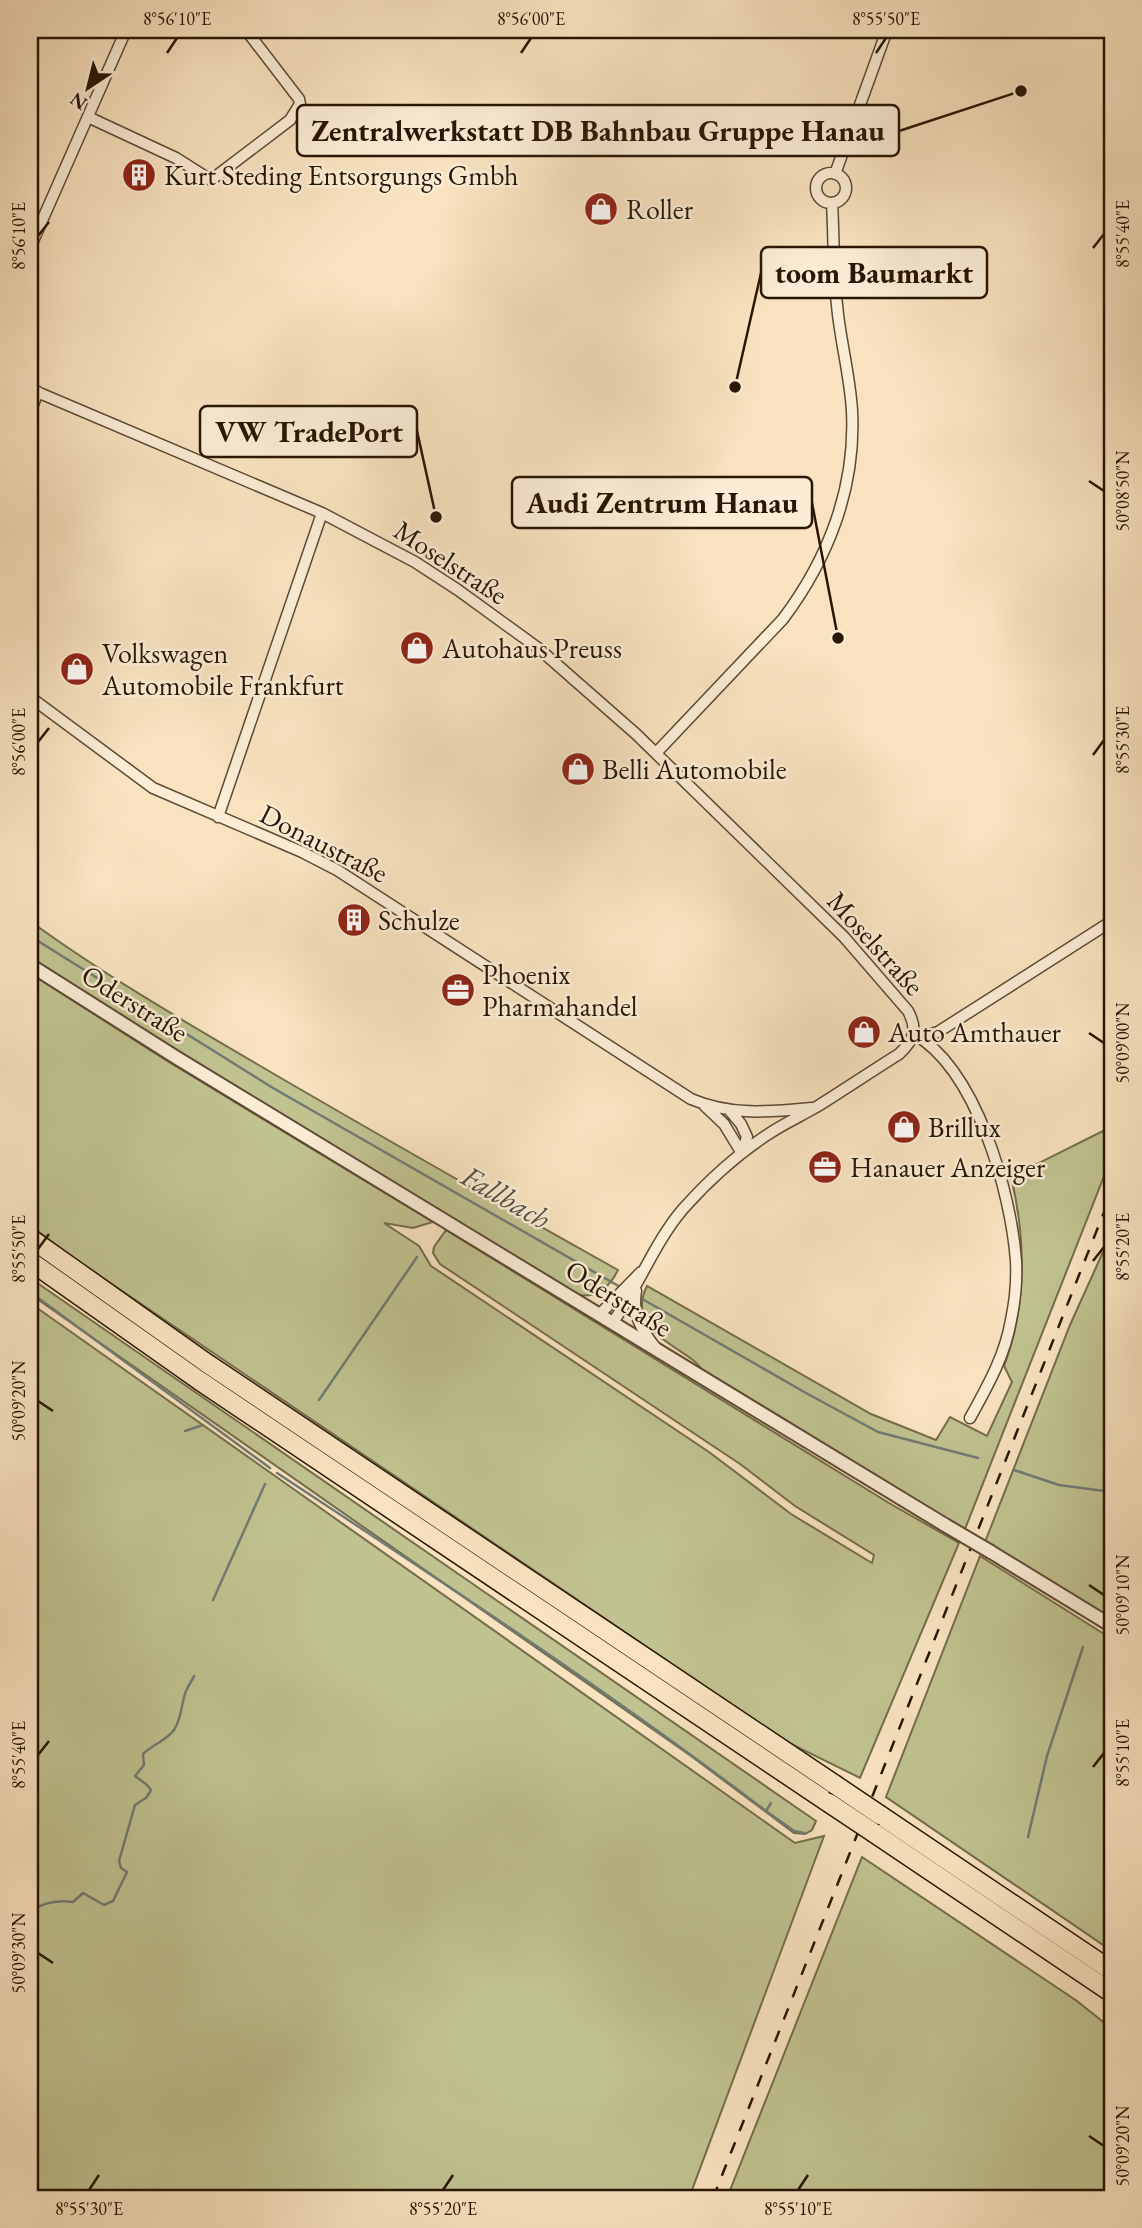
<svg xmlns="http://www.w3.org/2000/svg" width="1142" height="2228" font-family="'EB Garamond',serif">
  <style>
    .green { fill: #c0c290; stroke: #746c4a; stroke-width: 2 }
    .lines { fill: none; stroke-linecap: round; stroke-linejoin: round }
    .stream { stroke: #707a72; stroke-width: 2.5 }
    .minor-casing { stroke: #5d4934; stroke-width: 13 }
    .tertiary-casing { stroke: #5d4934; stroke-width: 16 }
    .motorway-casing { stroke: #291605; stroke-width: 21 }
    .minor { stroke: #faecd5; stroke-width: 10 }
    .tertiary { stroke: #faecd5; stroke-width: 12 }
    .motorway { stroke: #f8e2bf; stroke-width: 18 }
    .rail { stroke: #291605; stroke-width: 2.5; stroke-dasharray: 12 12; stroke-linecap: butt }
    .tertiary-bridge-casing { stroke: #5d4934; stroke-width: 16; stroke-linecap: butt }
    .motorway-bridge-casing { stroke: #291605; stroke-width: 21; stroke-linecap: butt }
    .tertiary-bridge { stroke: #faecd5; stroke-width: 12 }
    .motorway-bridge { stroke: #f8e2bf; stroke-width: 18 }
    .ticks { fill: none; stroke: #291605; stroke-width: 2.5 }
    .labels { text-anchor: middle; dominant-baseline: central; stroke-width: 5; stroke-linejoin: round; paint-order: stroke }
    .poi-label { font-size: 28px; fill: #291605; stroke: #faecd5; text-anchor: start }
    .street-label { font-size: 28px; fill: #291605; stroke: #faecd5 }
    .water-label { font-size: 30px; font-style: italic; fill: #535044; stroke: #faecd5 }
    .leader { fill: none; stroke: #291605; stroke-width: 2.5 }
    .callout-dot { fill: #291605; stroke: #faecd5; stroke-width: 2.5 }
    .callout { fill: #faecd5; stroke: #291605; stroke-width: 2.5 }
    .callout-label { font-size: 30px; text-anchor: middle; font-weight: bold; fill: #291605 }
    .neatline { fill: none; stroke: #291605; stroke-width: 2.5 }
    .ticks-label { font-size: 18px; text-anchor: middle; fill: #291605 }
  </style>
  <rect width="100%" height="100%" fill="#f8e2bf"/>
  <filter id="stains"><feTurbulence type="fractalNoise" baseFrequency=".00286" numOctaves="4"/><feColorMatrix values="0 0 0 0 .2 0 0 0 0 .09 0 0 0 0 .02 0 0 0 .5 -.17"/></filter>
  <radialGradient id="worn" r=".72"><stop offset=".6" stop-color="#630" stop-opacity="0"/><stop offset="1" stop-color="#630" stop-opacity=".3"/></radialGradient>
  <path class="green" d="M30 921C111 980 199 1030 286 1081 396 1145 507 1208 618 1270 609 1288 596 1300 574 1294L30 961Z
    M30 973 164 1059 433 1222 413 1228 384 1223 419 1246 431 1266 709 1452 791 1514 872 1563 874 1555 795 1506 740 1464 440 1264 433 1253 434 1247 446 1230 889 1503 959 1543 860 1778 787 1742 69 1255 30 1225Z
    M1112 1104V1152L1110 1161 965 1529 882 1482 709 1377C704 1372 699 1365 694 1361 670 1342 627 1326 647 1286L871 1414 936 1440 950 1417 987 1436 1012 1382 1004 1366C1027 1306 1026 1239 1011 1177L1105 1130Z
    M1112 1232V1620L985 1542 1070 1325Z
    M30 1278 816 1821 812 1830 805 1834 794 1833 691 1756 30 1294Z
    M30 1303 795 1843 824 1836 689 2198H30Z
    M980 1556 1112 1639V1951L886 1797Z
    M862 1857 1077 2001 1112 2029V2198H727Z"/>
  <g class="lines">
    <path class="stream" d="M30 936 273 1088 622 1288
      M30 1292 270 1468
      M637 1296 806 1393 878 1432 978 1458
      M319 1400 417 1257
      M185 1431 203 1425
      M1014 1470 1059 1485 1112 1492
      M277 1473C443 1582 608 1691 766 1811
      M213 1600 265 1484
      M771 1803 766 1811 794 1831 804 1833
      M1028 1837 1047 1756 1083 1647
      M30 1912C42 1903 58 1900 73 1902L83 1893 104 1905 113 1901 127 1872 121 1868 119 1861 135 1805 146 1798 151 1790 147 1785 135 1776 144 1765 143 1754C153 1744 166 1741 174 1730 182 1718 181 1704 186 1691 188 1686 192 1681 194 1676"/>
    <g class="minor-casing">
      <path id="minor" d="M88 117 176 158 209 179 215 177 290 120 300 104 299 99 246 30
        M816 188a15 15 0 1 1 30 0a15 15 0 1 1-30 0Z
        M835 174 887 30
        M30 222 39 226
        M30 248 126 30
        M30 389 322 513 415 562 458 590 538 648 636 734 844 937 908 1011C918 1030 914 1040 899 1054 872 1071 845 1089 818 1106 801 1116 783 1124 767 1135 735 1156 708 1181 683 1209 654 1243 639 1286 613 1322
        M30 412 38 392
        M30 697 153 788 302 852 337 870 691 1099C731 1116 769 1112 811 1108
        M656 753 783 619C828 559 856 488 852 411 850 375 840 340 837 305 833 271 834 237 832 203
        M218 817 322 513
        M914 1034C977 1070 1011 1193 1016 1261 1017 1280 1015 1301 1011 1320 1005 1356 987 1387 970 1418
        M915 1034 926 1035 938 1032 1112 921
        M705 1106 724 1124 741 1152
        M730 1111 741 1124 747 1137 742 1152
        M636 1291C632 1315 641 1329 655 1347
        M600 1314 641 1272"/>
    </g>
    <g class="tertiary-casing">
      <path id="tertiary" d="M30 965 177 1058 945 1525
        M991 1552 1112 1626"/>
    </g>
    <g class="motorway-casing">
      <path id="motorway" d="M30 1238 208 1364 834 1784
        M30 1261 200 1381 829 1803
        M880 1815 1112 1971
        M874 1833 1112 1993"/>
    </g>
    <use href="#minor" class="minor"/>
    <use href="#tertiary" class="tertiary"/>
    <use href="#motorway" class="motorway"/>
    <path class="rail" d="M713 2198 1112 1192"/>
    <g class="tertiary-bridge-casing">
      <path id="tertiary-bridge" d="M945 1525 991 1552"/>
    </g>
    <g class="motorway-bridge-casing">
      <path id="motorway-bridge" d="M834 1784 880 1815
        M829 1803 874 1833"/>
    </g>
    <use href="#tertiary-bridge" class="tertiary-bridge"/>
    <use href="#motorway-bridge" class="motorway-bridge"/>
  </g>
  <path class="ticks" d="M167 53 177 38M521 53 531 38M876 53 886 38M38 236 49 222M1093 248 1104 234M1089 481 1104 491M38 742 49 728M1093 755 1104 740M1089 1033 1104 1043M38 1249 49 1234M1093 1261 1104 1247M38 1401 53 1411M1089 1585 1104 1595M38 1755 49 1741M1093 1767 1104 1753M38 1953 53 1963M1089 2136 1104 2146M89 2190 99 2175M443 2190 453 2175M798 2190 808 2175"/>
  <defs>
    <g id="building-disc" transform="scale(1.75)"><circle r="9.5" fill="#8f2418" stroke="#faecd5"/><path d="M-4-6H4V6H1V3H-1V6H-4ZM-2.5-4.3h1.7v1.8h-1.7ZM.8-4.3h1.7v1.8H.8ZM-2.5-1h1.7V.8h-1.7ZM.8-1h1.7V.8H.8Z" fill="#fff"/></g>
    <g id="shop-disc" transform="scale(1.75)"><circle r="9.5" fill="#8f2418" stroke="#faecd5"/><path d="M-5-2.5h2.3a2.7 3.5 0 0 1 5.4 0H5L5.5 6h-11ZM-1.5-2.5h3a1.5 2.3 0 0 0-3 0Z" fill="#fff"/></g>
    <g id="office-disc" transform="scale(1.75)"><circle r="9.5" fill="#8f2418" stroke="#faecd5"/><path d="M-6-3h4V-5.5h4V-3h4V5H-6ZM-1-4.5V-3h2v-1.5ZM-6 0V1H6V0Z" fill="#fff"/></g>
  </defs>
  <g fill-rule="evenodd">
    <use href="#building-disc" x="139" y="175"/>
    <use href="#shop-disc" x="601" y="209"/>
    <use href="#shop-disc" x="417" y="648"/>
    <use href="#shop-disc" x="77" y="669"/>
    <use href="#shop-disc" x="578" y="769"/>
    <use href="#building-disc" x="354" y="920"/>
    <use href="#office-disc" x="458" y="990"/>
    <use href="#shop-disc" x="864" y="1032"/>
    <use href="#shop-disc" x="904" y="1127"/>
    <use href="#office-disc" x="825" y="1167"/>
  </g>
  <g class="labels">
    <g class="poi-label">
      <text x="164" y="175">Kurt Steding Entsorgungs Gmbh</text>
      <text x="626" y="209">Roller</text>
      <text x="442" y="648">Autohaus Preuss</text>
      <text x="102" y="653">Volkswagen<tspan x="102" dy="32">Automobile Frankfurt</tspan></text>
      <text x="602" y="769">Belli Automobile</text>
      <text x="378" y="920">Schulze</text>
      <text x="482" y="974">Phoenix<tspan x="482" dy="32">Pharmahandel</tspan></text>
      <text x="888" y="1032">Auto Amthauer</text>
      <text x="928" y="1127">Brillux</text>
      <text x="850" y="1167">Hanauer Anzeiger</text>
    </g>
    <g class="street-label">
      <text transform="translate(451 562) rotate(33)">Moselstraße</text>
      <text transform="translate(324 843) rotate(27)">Donaustraße</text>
      <text transform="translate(876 943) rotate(48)">Moselstraße</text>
      <text transform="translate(135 1003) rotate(32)">Oderstraße</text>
      <text transform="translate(619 1298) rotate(32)">Oderstraße</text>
    </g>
    <g class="water-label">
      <text transform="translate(506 1197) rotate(30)">Fallbach</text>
    </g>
  </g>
  <path class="leader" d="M1021 91L899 131M735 387L761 273M436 517L417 431M838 638L812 503"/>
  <g class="callout-dot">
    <circle cx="1021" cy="91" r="7"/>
    <circle cx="735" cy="387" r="7"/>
    <circle cx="436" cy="517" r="7"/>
    <circle cx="838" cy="638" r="7"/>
  </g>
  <g class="callout">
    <rect x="297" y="105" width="602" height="51" rx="7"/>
    <rect x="761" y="247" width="226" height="51" rx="7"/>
    <rect x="200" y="406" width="217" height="51" rx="7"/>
    <rect x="512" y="477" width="300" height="51" rx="7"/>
  </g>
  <g class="callout-label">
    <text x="598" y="141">Zentralwerkstatt DB Bahnbau Gruppe Hanau</text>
    <text x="874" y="283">toom Baumarkt</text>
    <text x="309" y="442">VW TradePort</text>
    <text x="662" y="513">Audi Zentrum Hanau</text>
  </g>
  <rect width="1142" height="2228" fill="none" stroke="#f8e2bf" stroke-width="77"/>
  <g transform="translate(88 88) rotate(215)" stroke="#faecd5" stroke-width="5" paint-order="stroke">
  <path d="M0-5L12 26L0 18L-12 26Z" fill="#291605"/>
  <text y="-10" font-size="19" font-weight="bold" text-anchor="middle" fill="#291605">N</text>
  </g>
  <rect x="38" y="38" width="1066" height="2152" class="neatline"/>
  <g class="ticks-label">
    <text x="177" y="25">8°56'10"E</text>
    <text x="531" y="25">8°56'00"E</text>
    <text x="886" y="25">8°55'50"E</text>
    <text transform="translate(1123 234) rotate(-90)" y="6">8°55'40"E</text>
    <text transform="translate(19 236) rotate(-90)" y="6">8°56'10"E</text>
    <text transform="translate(1123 491) rotate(-90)" y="6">50°08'50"N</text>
    <text transform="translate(1123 740) rotate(-90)" y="6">8°55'30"E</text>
    <text transform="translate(19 742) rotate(-90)" y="6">8°56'00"E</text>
    <text transform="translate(1123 1043) rotate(-90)" y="6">50°09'00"N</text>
    <text transform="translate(1123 1247) rotate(-90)" y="6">8°55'20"E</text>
    <text transform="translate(19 1249) rotate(-90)" y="6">8°55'50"E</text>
    <text transform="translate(19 1401) rotate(-90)" y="6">50°09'20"N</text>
    <text transform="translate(1123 1595) rotate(-90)" y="6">50°09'10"N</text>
    <text transform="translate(1123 1753) rotate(-90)" y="6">8°55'10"E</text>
    <text transform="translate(19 1755) rotate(-90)" y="6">8°55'40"E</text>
    <text transform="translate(19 1953) rotate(-90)" y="6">50°09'30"N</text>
    <text transform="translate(1123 2146) rotate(-90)" y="6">50°09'20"N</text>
    <text x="89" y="2215">8°55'30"E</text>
    <text x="443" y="2215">8°55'20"E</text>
    <text x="798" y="2215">8°55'10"E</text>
  </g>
  <rect width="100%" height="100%" filter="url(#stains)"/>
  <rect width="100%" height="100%" fill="url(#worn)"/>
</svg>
